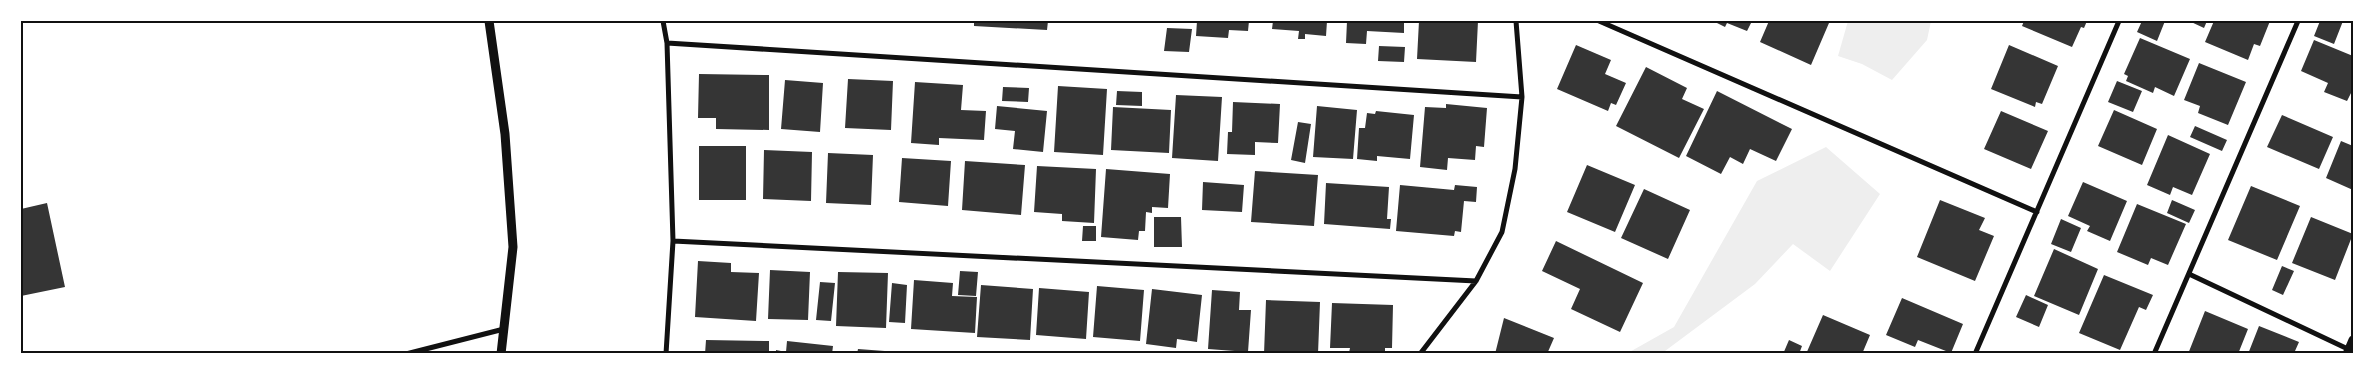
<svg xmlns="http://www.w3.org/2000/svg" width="2374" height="375" font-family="'Archivo Narrow',sans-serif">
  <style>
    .green { fill: #eee }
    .building { fill: #353535 }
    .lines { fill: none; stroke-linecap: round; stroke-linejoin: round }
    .minor { stroke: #111; stroke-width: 5 }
    .tertiary { stroke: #111; stroke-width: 9 }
    .neatline { fill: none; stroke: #111; stroke-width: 2 }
  </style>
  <rect width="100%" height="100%" fill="#fff"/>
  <path class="green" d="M1848 21H1931L1927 40 1892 80 1862 64 1838 56Z
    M1826 147 1880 194 1830 271 1793 244 1755 284 1661 354H1626L1674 327 1757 181Z"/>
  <path class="building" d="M974 21H1048L1047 30 974 26Z
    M1197 21H1249L1248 31 1229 30 1228 38 1196 36Z
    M1273 21H1327L1326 36 1305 34V39H1298L1299 31 1272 29Z
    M1347 21H1404V33L1367 31 1366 44 1346 43Z
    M1419 21H1478L1476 62 1417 59Z
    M1713 21H1752L1747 31 1727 23 1725 27Z
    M1769 21H1825L1829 23 1811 65 1760 42Z
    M2024 21H2087L2084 28 2081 27 2072 47 2022 26Z
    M2142 21H2165L2157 41 2137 32Z
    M2189 21H2207L2204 28Z
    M2214 21H2270L2260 46 2254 44 2248 60 2205 42Z
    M2320 21H2343L2334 44 2314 36Z
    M1167 28 1192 29 1189 52 1164 51Z
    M2140 38 2190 59 2174 96 2155 87 2153 93 2126 81 2128 76 2124 74Z
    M2314 40 2353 56V89L2347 101 2324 92 2328 83 2301 71Z
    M1576 45 1611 60 1605 74 1626 83 1616 105 1611 103 1608 111 1557 89Z
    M2009 45 2058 66 2042 104 2036 102 2035 107 1991 89Z
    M1379 46 1405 47 1404 62 1378 61Z
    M2199 63 2246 82 2228 125 2198 113 2200 106 2184 100Z
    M1646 67 1687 88 1682 99 1704 109 1679 158 1616 126Z
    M699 74 769 75V130L716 129V118H698Z
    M848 79 893 81 891 130 845 128Z
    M785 80 823 83 820 132 781 129Z
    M2117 81 2142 91 2133 112 2108 102Z
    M915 82 963 85 961 110 986 111 984 140 939 138V145L911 143Z
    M1058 86 1107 89 1103 155 1054 152Z
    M1003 87 1029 88 1028 102 1002 101Z
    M1117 91 1142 92V106L1116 105Z
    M1717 91 1792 129 1776 161 1750 149 1743 164 1730 157 1721 174 1686 156Z
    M1176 95 1222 97 1218 161 1172 158Z
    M1233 102 1280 104 1278 143 1255 142V155L1227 154 1228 132H1232Z
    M1446 104 1487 108 1484 147 1476 146 1475 160 1448 158 1447 170 1420 167 1425 107 1446 108Z
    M997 106 1047 111 1043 152 1013 149 1015 131 995 129Z
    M1317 106 1357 110 1353 159 1313 157Z
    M1113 107 1171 110 1169 153 1111 150Z
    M2114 110 2157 129 2142 165 2098 146Z
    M1376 111 1414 115 1410 159 1377 156V161L1357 159 1359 128H1365L1367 113 1375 114Z
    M2001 111 2048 131 2031 169 1984 149Z
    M2282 115 2333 137 2319 169 2267 147Z
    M1298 122 1311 124 1305 163 1291 160Z
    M2195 126 2227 140 2222 151 2190 137Z
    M2168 135 2210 154 2192 195 2173 187 2170 195 2147 185Z
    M2341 141 2353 146V190L2326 178Z
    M699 146H746V200H699Z
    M764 150 812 152 811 201 763 199Z
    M828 153 873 155 871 205 826 203Z
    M902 158 951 161 948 206 899 202Z
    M965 161 1025 165 1021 215 962 210Z
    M1587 165 1635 185 1615 232 1567 212Z
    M1037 166 1096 169 1094 223 1062 221V214L1034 212Z
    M1106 169 1170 174 1168 208 1152 207V213L1146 212 1145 231H1139L1138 240 1101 237Z
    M1255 171 1318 175 1314 226 1251 222Z
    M1203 182 1244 185 1242 212 1202 210Z
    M2083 182 2127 201 2110 241 2087 231 2090 226 2068 216Z
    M1326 183 1389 187 1387 219H1391L1390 229 1324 224Z
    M1400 185 1454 190 1455 185 1477 187 1476 202 1464 201 1461 232 1455 231 1454 236 1396 231Z
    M2251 186 2300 206 2277 260 2228 240Z
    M1644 189 1690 210 1668 259 1621 238Z
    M1940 200 1985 218 1979 230 1994 236 1975 281 1917 257Z
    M2172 200 2195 210 2189 223 2167 213Z
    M47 203 65 287 21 296V209Z
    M2137 204 2186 224 2168 265 2151 258 2148 265 2117 252Z
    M1154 217H1181L1182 247H1154Z
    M2311 217 2353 234 2335 280 2292 263Z
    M2061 219 2081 228 2071 252 2051 244Z
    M1083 226H1096V241H1082Z
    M1556 241 1643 283 1620 332 1571 309 1580 289 1542 271Z
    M2054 249 2098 269 2079 315 2034 296Z
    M698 261 731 263V272L759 273 756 321 695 317Z
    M2282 266 2294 271 2283 295 2272 290Z
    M770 270 810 272 808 320 768 319Z
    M960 271 978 272 976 296 958 295Z
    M838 272 888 273 886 328 836 326Z
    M2104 275 2153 295 2146 310 2139 307 2120 350 2079 333Z
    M914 280 953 283 952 296 977 297 975 333 911 329Z
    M820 282 835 283 831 321 816 320Z
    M892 283 907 285 905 323 889 322Z
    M981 285 1033 289 1030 340 977 337Z
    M1097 286 1144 290 1140 341 1093 337Z
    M1039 288 1089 292 1086 339 1036 335Z
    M1152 289 1202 295 1197 342 1177 339 1176 348 1146 344Z
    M1212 290 1240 292 1239 310H1251L1248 352 1208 349Z
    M2026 295 2048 305 2039 327 2016 317Z
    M1902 298 1963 324 1951 353 1918 340 1915 347 1886 335Z
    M1266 300 1320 302 1318 354H1264Z
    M1332 303 1393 305 1392 348H1385V354H1378L1349 353 1350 348H1330Z
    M2205 311 2248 329 2238 354H2188Z
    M1823 315 1870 335 1862 354H1806Z
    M1504 318 1554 338 1547 354H1495Z
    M2259 326 2299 342 2295 351 2303 354H2248Z
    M706 340 769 341V354H705Z
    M1789 340 1802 346 1799 354H1783Z
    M787 341 833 346 832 354H776V350L786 352Z
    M858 349 898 352V354H857Z"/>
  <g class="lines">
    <path class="minor" d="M663 21 667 43 673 241 666 354
      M1599 21 2037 212
      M667 43 1522 97
      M673 241 1476 281
      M2189 274 2350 350
      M406 354 504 329
      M1420 354 1476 281 1502 232 1515 169 1522 97 1516 21
      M1975 354 2119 21
      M2154 354 2298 21"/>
    <path class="tertiary" d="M489 21 505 134 513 247 501 354
      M2347 354 2353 340"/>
  </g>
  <rect width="2374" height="375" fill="none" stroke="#ffffff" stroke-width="45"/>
  <rect x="22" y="22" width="2330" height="330" class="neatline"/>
</svg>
